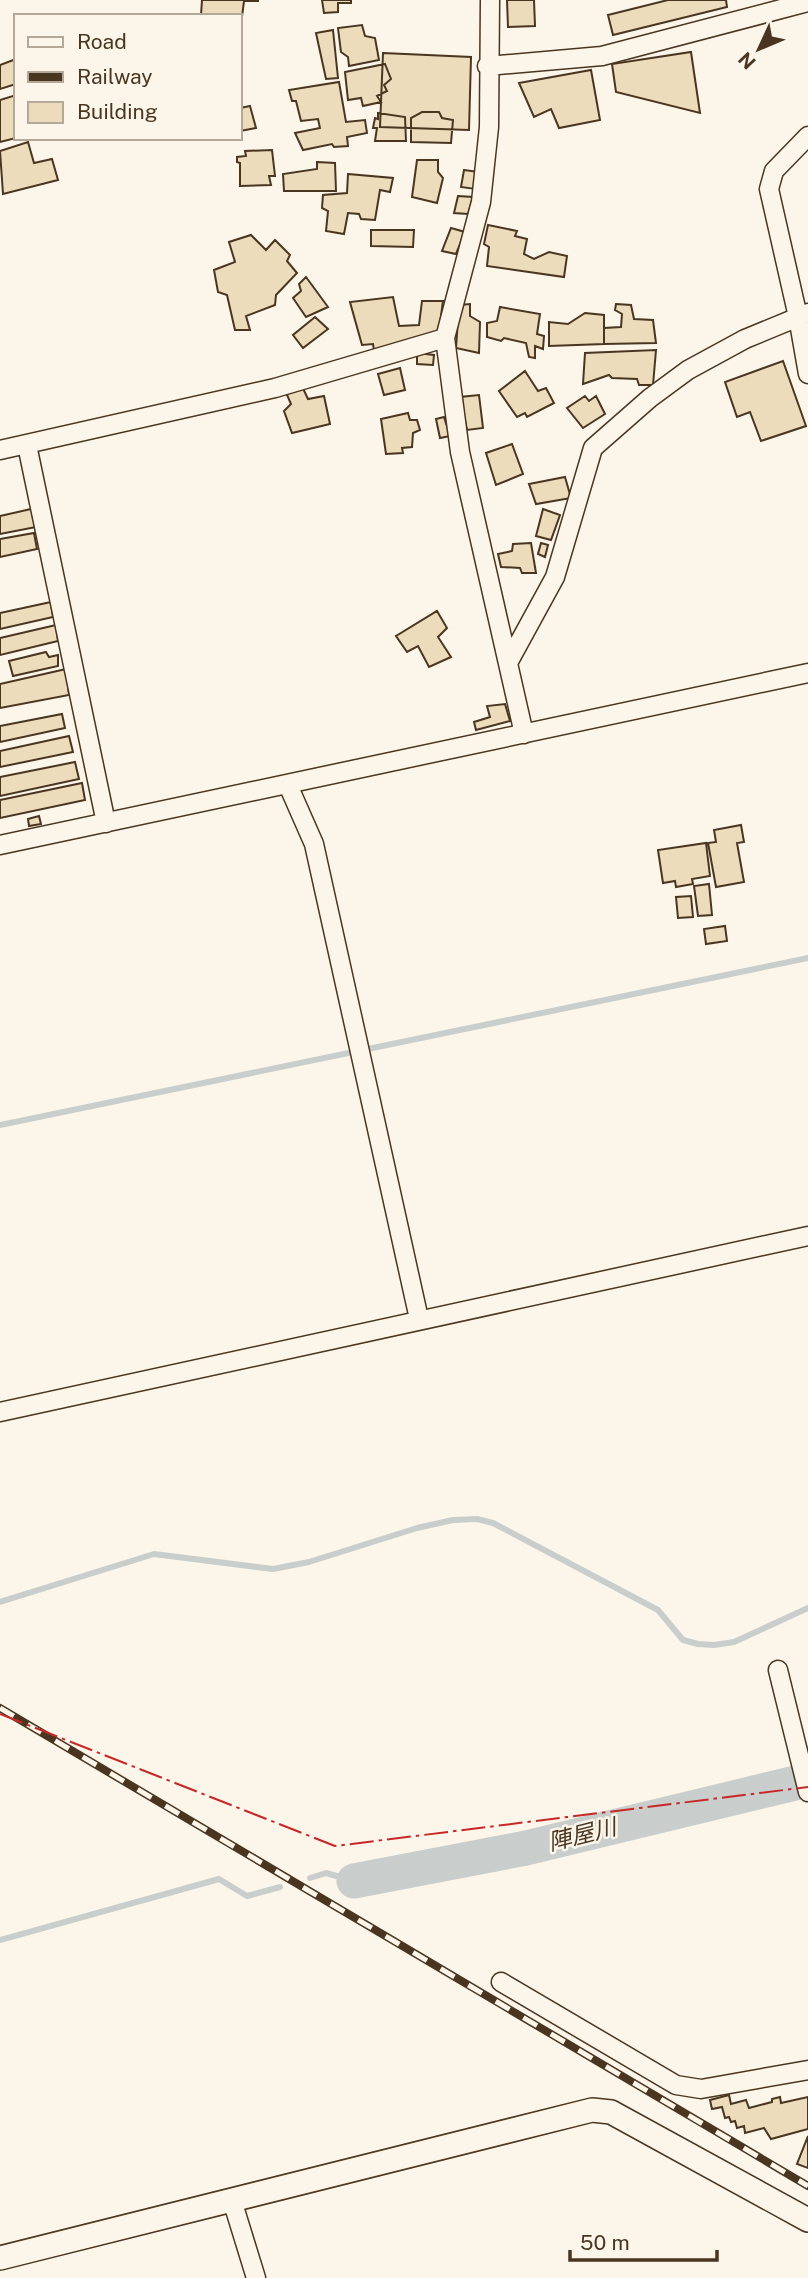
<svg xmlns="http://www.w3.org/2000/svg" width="808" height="2278" font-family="'Public Sans','Noto Sans JP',sans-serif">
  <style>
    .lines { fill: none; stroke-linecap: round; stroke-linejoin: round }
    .stream { stroke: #c9cecd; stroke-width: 6 }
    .river { stroke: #c9cecd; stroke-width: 35 }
    .building { fill: #ecdcbc; stroke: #4a3520; stroke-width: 2 }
    .minor-casing { stroke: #4a3520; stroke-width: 21 }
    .tertiary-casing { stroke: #4a3520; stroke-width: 26 }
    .minor { stroke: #fbf6e9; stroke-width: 18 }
    .tertiary { stroke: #fbf6e9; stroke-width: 23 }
    .rail-casing { stroke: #4a3520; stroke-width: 8 }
    .rail { stroke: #fbf6e9; stroke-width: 5; stroke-dasharray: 16; stroke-linecap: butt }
    .power { stroke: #c62828; stroke-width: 2; stroke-dasharray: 24 5 3.5 5; stroke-linecap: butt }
    .labels { text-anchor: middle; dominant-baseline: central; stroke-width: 5; stroke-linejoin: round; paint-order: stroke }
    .water-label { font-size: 23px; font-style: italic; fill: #4a3520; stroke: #fbf6e9 }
  </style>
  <rect width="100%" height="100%" fill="#fbf6e9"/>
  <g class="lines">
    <path class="stream" d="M0 1125 808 958
      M0 1602 154 1554 273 1569 309 1562 417 1528 453 1520 477 1519 493 1523 658 1610 683 1640 698 1644 714 1645 734 1642 808 1608
      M310 1878 326 1873 354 1881
      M0 1940 219 1879 247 1896 280 1887"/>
    <path class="river" d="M354 1881 526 1848 808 1780"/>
  </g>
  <path class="building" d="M202 0H258V1H244L242 17 201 15Z
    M322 0H351V3H338V12L324 13Z
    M507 0H534L535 26 508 27Z
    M668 0H726L727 7 613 35 608 15Z
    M362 25 365 36 375 38 379 60 349 66 348 57 341 52 338 28Z
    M333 30 338 78 326 79 316 33Z
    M691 52 700 113 616 92 612 64Z
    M383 53 471 57 469 130 380 127Z
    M16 59V84L0 89V65Z
    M385 64 391 79 384 85 387 91 377 96 381 102 363 106 361 98 348 100 345 72Z
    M591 70 600 120 559 128 551 109 534 117 519 83Z
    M339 82 346 122 365 120 367 133 347 137 348 146 334 147 332 144 303 150 295 133 320 128 318 119 301 121 296 101H292L289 90Z
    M16 95V138L0 142V100Z
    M250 106 256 128 240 131V108Z
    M422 112H439L442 118 453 120 451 143 411 142V118Z
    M378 113 405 117 406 141H375L377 128H373L375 118 378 119Z
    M28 142 34 163 52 159 58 180 3 194 0 151Z
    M272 150 275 176H269L271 185 240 186V163L237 162V157L246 156 245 151Z
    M417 160H438V172L443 178 437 203 412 197Z
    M317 162 335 163 336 191H284L283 174 317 169Z
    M464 170 479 172 475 189 461 187Z
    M348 174 393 178 390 192 380 190 375 220 361 219 359 214 348 213 344 234 326 231 328 211 322 208 323 195 347 193Z
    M458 196 473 197 468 214 454 213Z
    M488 225 517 231 515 236 527 239 524 254 534 259 549 252 567 256 564 277 487 266 489 247 484 244Z
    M451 228 465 232 456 254 442 251Z
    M371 230H414L413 247 371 246Z
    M251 235 266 250 275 240 290 255 287 261 297 273 276 295 275 305 246 316 250 330H235L227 295 218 292 214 270 235 262 229 242Z
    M306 277 328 307 306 317 293 298 301 291 299 284Z
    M393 297 399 326 419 325 422 301H443L439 331 374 350 373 344 362 345 350 302Z
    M470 304V316L480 322 479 353 456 348 459 305Z
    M616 304 631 305 634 319 653 320 656 343 604 344V328L621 327 622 314 615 310Z
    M500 307 540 314 537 334 544 336 543 349 535 346V358L529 357 526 343 504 338 501 341 487 337V323L497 321Z
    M585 313 604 315V344L549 346V322L568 324Z
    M315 317 328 329 303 348 293 335Z
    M656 350 653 385H639L637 379 612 378 609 375 583 384 585 353Z
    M417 353 434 355 433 365 417 364Z
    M783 361 806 426 761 441 750 412 737 417 725 382Z
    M400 368 405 390 384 395 378 374Z
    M525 371 538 391 546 388 554 403 527 417 525 413 517 417 499 391Z
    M301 384 308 399 324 396 330 424 292 433 284 411 291 404 284 388Z
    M479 395 483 428 467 430 460 397Z
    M585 396 589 401 596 396 605 414 583 428 567 408Z
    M408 413 410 420H417L420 430 413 433 412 447 402 448 403 453 386 454 381 419Z
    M444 417 450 436 440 438 436 419Z
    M512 444 523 474 496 485 486 453Z
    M565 477 571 498 536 504 529 484Z
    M31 509 36 527 0 534V516Z
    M543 509 560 515 551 540 536 536Z
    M34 533 37 549 0 557V539Z
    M531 543 536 573H522L520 568 501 567 498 554 512 551 513 544Z
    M541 543 548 545 545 557 538 554Z
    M51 602 53 617 0 629V613Z
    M437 611 447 628 438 637 451 657 429 667 418 646 407 652 396 636Z
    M56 625 58 641 0 655V638Z
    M46 652 49 657 58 655V666L13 676 9 661Z
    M66 669 69 695 0 708V684Z
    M505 704 510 721 476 730 474 722 490 717 487 706Z
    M62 714 65 728 0 742V726Z
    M69 736 73 752 0 767V751Z
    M75 762 79 779 0 796V777Z
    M82 783 85 800 0 818V800Z
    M39 816 41 824 29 826 28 819Z
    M741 825 744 842 737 843 744 882 716 887 708 843 716 842 714 830Z
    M706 843 710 876 692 879 693 884 676 887 675 881 663 883 658 850Z
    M709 884 712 915 698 916 694 886Z
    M691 896 693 917 678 918 676 897Z
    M725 926 727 941 706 944 704 929Z
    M729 2095 731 2104 746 2100 749 2108 772 2102V2099L780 2097 781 2103 808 2097V2129L771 2139 764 2128 745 2133 744 2126 737 2128 735 2121 731 2122 729 2117 725 2118 722 2107 712 2109 710 2100Z
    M808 2136V2168L797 2164Z"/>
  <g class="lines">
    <g class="minor-casing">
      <path id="minor" d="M490 0 489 127 481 202 445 338 460 452 524 734
        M487 66 602 56 808 2
        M808 136 774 171 769 189 798 317 808 374
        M27 445 106 823
        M0 450 275 388 445 338
        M508 663 555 577 593 448 650 398 688 370 745 339 808 313
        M288 785 314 844 419 1319
        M0 845 808 673
        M0 1412 808 1236
        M778 1670 808 1792
        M501 1982 676 2085 701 2089 808 2070
        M232 2200 256 2278"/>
    </g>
    <g class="tertiary-casing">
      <path id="tertiary" d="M0 2258 592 2110 611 2112 808 2220"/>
    </g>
    <use href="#minor" class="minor"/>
    <use href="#tertiary" class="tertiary"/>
    <g class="rail-casing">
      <path id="rail" d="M0 1708 808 2186"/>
    </g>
    <use href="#rail" class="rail"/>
    <path class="power" d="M0 1714 335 1846 808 1787"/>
  </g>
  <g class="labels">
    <g class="water-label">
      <text transform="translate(582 1834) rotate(-14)">陣屋川</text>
    </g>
  </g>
  <rect x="14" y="14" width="228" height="126" fill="#fbf6e9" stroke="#b4a999" stroke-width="2"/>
  <rect x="28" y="37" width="35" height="10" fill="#fbf6e9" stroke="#b4a999" stroke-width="2"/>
  <text x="77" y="49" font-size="21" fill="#4a3520">Road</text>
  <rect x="28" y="72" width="35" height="10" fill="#4a3520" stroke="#b4a999" stroke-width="2"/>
  <text x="77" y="84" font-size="21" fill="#4a3520">Railway</text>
  <rect x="28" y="102" width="35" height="21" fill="#ecdcbc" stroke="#b4a999" stroke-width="2"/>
  <text x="77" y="119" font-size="21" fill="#4a3520">Building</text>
  <g transform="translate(759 49) rotate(226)" stroke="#fbf6e9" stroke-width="5" paint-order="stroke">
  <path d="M0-5L12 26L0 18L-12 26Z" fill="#4a3520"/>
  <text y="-10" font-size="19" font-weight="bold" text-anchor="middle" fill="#4a3520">N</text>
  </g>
  <path d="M570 2250v10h147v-10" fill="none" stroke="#4a3520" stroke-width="3.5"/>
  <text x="580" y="2250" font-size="21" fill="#4a3520" stroke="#fbf6e9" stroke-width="5" paint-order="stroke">50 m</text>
</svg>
